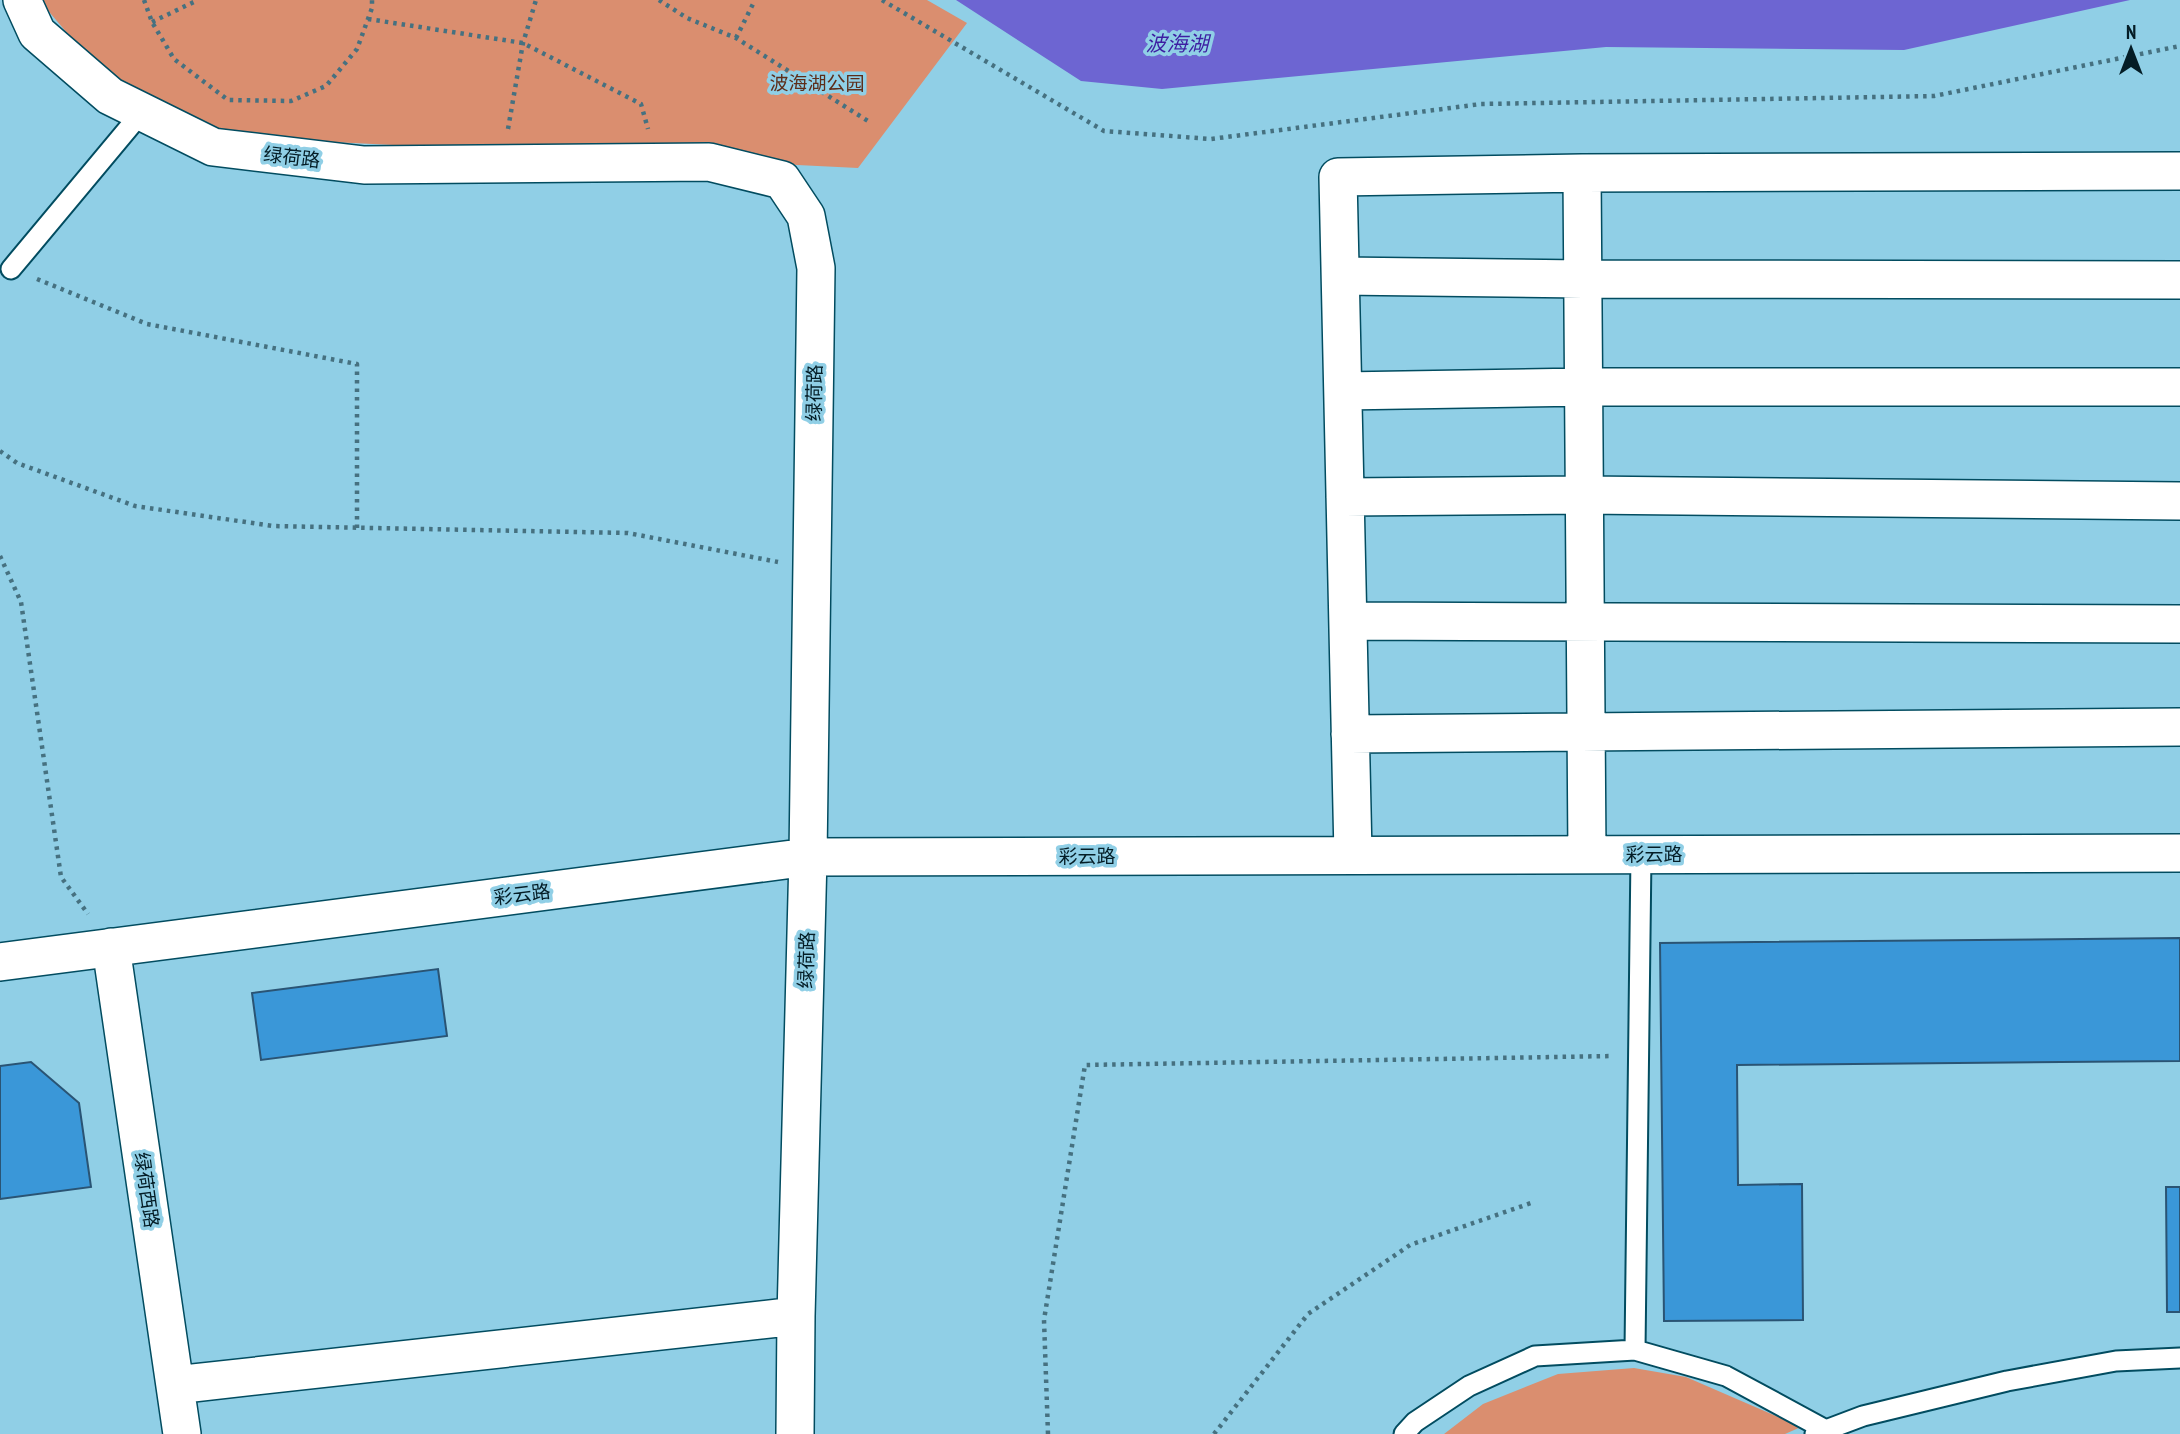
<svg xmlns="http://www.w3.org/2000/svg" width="2180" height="1434" font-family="'PT Sans Narrow','Noto Sans SC',sans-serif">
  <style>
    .green { fill: #da8e6f }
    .water { fill: #6d65d2 }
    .building { fill: #3a97d8; stroke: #2a5474; stroke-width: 2 }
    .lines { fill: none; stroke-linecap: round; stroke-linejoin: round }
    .service-casing { stroke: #024c60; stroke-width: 23 }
    .minor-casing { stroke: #024c60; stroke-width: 40 }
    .path { stroke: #467180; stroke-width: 4.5; stroke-dasharray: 3.5 5; stroke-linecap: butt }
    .service { stroke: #fff; stroke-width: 19 }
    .minor { stroke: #fff; stroke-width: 37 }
    .labels { text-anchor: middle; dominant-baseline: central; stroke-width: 7; stroke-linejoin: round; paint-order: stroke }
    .park-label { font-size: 19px; fill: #5d2d19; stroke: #90cfe6 }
    .street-label { font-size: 19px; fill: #041d26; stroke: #90cfe6 }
    .water-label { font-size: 21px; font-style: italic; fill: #3d1ea2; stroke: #90cfe6 }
  </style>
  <rect width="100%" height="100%" fill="#90cfe6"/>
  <path class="green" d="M39 0H927L967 23 858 168 332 142 212 130 97 68Z
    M1634 1368 1686 1377 1801 1427 1785 1434H1444L1483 1404 1558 1374Z"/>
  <path class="water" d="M956 0H2130L1904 50 1606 47 1162 89 1081 81Z"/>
  <path class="building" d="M2180 938V1061L1737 1065 1738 1185 1802 1184 1803 1320 1664 1321 1660 943Z
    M438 969 447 1036 261 1060 252 993Z
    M31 1062 79 1103 91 1187 0 1199V1066Z
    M2166 1187H2180V1312H2167Z"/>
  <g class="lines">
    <g class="service-casing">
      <path id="service" d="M11 269 142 112
        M1635 1350 1641 854
        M1826 1430 1863 1416 2007 1381 2116 1361 2180 1358
        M1404 1434 1415 1422 1469 1386 1535 1356 1635 1350 1726 1376 1826 1430 1815 1434"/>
    </g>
    <g class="minor-casing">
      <path id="minor" d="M22 0 37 33 110 96 213 147 364 165 709 162 782 180 806 216 816 268 808 857 796 1316 795 1434
        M1582 173 1587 855
        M1341 276 1583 279 2180 280
        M1343 391 1584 387H2180
        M1345 497 1584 495 2180 501
        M1348 621 2180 624
        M1350 734 2180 727
        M1353 855 1338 177 1582 173 2180 171
        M111 947 182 1434
        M0 962 808 857 2180 853
        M175 1385 796 1316"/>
    </g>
    <path class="path" d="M144 0 152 22 174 59 228 100 291 101 326 86 357 49 372 8V0
      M659 0 687 18 736 38 868 121
      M882 0 1104 131 1211 139 1481 104 1934 96 2180 46
      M368 19 523 43 641 104 648 129
      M152 22 198 0
      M736 38 755 0
      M508 129 523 43 536 0
      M37 279 147 324 357 364V528
      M0 451 17 463 135 506 273 526 628 533 778 562
      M0 556 21 602 61 877 88 914
      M1048 1434 1044 1320 1085 1065 1613 1056
      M1214 1434 1308 1314 1410 1245 1531 1203"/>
    <use href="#service" class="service"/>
    <use href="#minor" class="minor"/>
  </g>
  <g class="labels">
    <g class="park-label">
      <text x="817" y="83">波海湖公园</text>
    </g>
    <g class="street-label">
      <text transform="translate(292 157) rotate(7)">绿荷路</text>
      <text transform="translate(814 393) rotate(-89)">绿荷路</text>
      <text x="1654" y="854">彩云路</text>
      <text x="1087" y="856">彩云路</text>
      <text transform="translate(522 894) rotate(-7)">彩云路</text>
      <text transform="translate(806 960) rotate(-88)">绿荷路</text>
      <text transform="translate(147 1190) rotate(82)">绿荷西路</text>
    </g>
    <g class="water-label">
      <text x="1177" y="43">波海湖</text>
    </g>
  </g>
  <g transform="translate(2131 49)" stroke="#90cfe6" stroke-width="5" paint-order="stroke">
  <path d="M0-5L12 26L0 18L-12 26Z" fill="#041d26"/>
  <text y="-10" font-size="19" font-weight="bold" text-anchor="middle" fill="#041d26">N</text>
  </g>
</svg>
